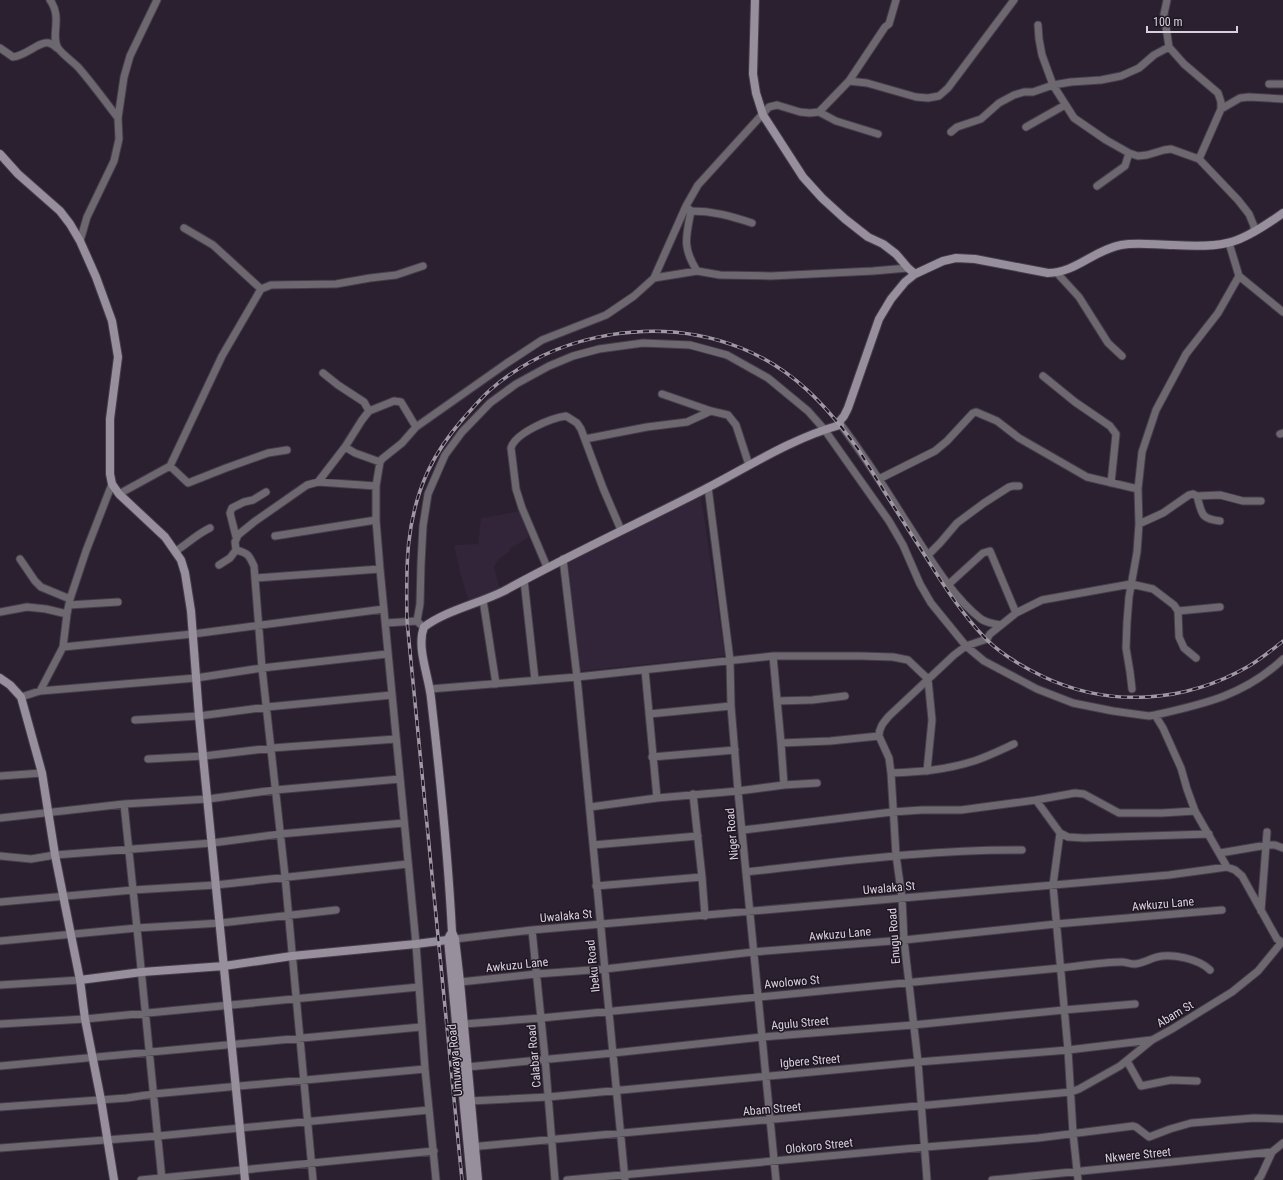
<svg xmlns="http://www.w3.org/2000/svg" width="1283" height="1180" font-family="'Roboto Condensed',sans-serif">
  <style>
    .built { fill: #322439 }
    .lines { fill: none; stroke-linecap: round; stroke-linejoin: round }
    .street-casing { stroke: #463c4b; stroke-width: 9 }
    .secondary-casing { stroke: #463c4b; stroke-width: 10 }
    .street { stroke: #6d6870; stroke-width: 7 }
    .secondary { stroke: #978f9b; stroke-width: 8 }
    .rail-casing { stroke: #a098a4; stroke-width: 3.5 }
    .rail { stroke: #201725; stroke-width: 2; stroke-dasharray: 6; stroke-linecap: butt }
    .labels { text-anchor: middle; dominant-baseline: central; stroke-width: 3; stroke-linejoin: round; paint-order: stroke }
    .street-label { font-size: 12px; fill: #d8d1db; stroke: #201725 }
  </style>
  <rect width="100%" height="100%" fill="#2a202f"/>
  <path class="built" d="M701 497 725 656 580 671 568 562Z
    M521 511 528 532V538L510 549 509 552 500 558 494 567 500 590 469 602 460 573 454 545 478 544 481 518Z"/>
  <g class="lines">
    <g class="street-casing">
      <path id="street" d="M50 0C63 18 50 36 58 48 61 53 73 62 78 67 92 83 105 101 118 118
        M1167 0 1164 14 1169 47 1184 64 1218 93 1221 102V109L1199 159
        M1038 25 1039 39 1042 55 1053 85 1074 118 1106 140 1129 153 1138 156 1147 155 1164 150 1171 149 1199 159 1238 200 1249 214 1254 226V232
        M0 48 13 57C26 56 39 41 49 43 52 44 55 46 57 48
        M849 81 867 83 916 97 928 98 939 96 948 88 1014 0
        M1269 84H1283
        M1221 109 1240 98 1249 97 1283 99
        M819 112 836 121 878 134
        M1026 127 1065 105
        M951 132 957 127 981 119 999 103 1014 95 1024 92H1033L1053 85 1071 82 1101 80 1121 76 1139 68 1154 55 1169 47
        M1097 186 1125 166 1129 153
        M686 206 691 211C686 237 682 247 697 271
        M691 211C713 211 731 216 752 223
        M184 228 213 245 261 289
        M80 241 87 217 114 161 119 139 118 118 124 77 130 56 157 0
        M1057 273 1079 297 1108 343 1122 356
        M1239 276 1283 312
        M654 278 697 271 720 275 771 276 873 271 908 268
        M323 373 338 385 364 402 369 411
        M1043 376 1075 402 1110 426 1116 434 1111 483
        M662 394 711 411 728 415 736 425 749 465
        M839 422C862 453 884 486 905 520 926 552 951 596 981 619 987 623 994 624 1001 625
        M1280 434 1283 433
        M585 439 647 427 687 422 711 411
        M380 462 355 453 345 447 362 420 369 411 394 401 401 402 416 427
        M170 466 188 483 226 468 268 453 287 450
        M879 479 935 451 947 441 973 413 976 412 997 421 1019 438 1087 477 1138 489
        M318 482 345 447
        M708 487 730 660 731 706 738 791 776 1180
        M119 494 170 466 222 356 261 289 271 285 336 284 370 278 396 275 423 266
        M1197 496 1220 495 1243 501H1261
        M1139 524 1163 513 1189 495 1193 494 1197 496C1202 513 1200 519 1220 521
        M275 536 376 520
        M236 537 230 513 232 508 244 502 253 500 266 492
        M236 550 235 542 238 535 254 522 307 485 318 482 376 486
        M176 551C187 544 197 534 210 528
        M928 555 940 543 957 523 984 503 1009 487 1013 486H1019
        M20 559 35 581 41 587 70 599
        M563 559 577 677 625 1180
        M219 565 230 558 236 550C248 553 249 555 254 566L262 668 285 876 313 1180
        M547 567 522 508 516 489 511 448C515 433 551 418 566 416L577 423 581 429 603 488 621 530
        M256 578 380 569
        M524 580 535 680
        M949 584 983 553 990 551 1016 613
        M483 600 496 684
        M69 605 118 602
        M1178 611 1220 607
        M0 612 27 607 46 609 67 614
        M417 621 420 604 421 564 423 526 428 494 445 455 462 432 490 403 516 384 549 366 573 356 599 349 643 343 690 345 727 355 768 378 808 411 824 429 889 521 903 545 920 584 931 603 966 646 984 661 1037 689 1073 703 1113 711 1149 716 1155 715 1163 728 1181 768 1187 789 1195 811 1227 867
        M386 623 417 621 420 624
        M63 647 193 634 384 609
        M773 656 781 743
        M645 670 657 798
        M430 689 577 677 773 656H861L893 657 908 660 928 679 932 720 927 771
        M1132 689 1130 672 1126 648 1127 622 1129 597 1137 552 1139 524 1138 489 1142 452 1156 410 1186 354 1218 313 1239 276 1229 243
        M40 691 63 647 67 614 70 599 86 551 112 484
        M21 697 40 691 196 678 262 668 387 654
        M777 701 812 700 845 696
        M649 714 731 706
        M1155 715C1204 704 1245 695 1283 659
        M135 720 199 716 267 707 392 695
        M879 736C879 727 884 722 889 716L954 655 966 646 987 639 990 634 1016 613 1042 600 1131 584 1153 589 1174 605 1178 611 1179 637 1184 648 1196 658
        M652 757 735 750
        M148 759 204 756 272 748 396 739
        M891 773C919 772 946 770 974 761 987 757 1001 750 1014 744
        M0 776 42 773
        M784 785 781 743 830 741 879 736 889 758 891 773 896 855 902 898 904 940 918 1062 927 1180
        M693 794 702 877 705 916
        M1036 800 1060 833 1053 885 1068 1050 1073 1133 1078 1180
        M124 804 137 928 162 1180
        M590 807 657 798 738 791 784 785 817 783
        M0 818 124 804 208 799 275 790 400 779
        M743 830 892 812 922 810H961L1036 800 1075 793 1084 794 1119 813H1162L1195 811
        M1060 833 1068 837 1084 838 1209 834
        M593 845 698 836
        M1220 853 1267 845H1275L1283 848
        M0 856 31 859 55 855 212 843 280 834 404 823
        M746 872C838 862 930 849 1022 850
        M596 886 702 877
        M0 902 133 890 216 885 408 864
        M1261 911 1267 832
        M532 930 545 1058 555 1180
        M455 939 532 930 1169 875 1227 867 1235 870 1242 876 1277 939 1283 943
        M0 941 137 928 221 923 336 910
        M460 982 536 974 605 969 753 952 904 940 1056 924 1222 910
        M0 985 80 980
        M0 1024 85 1019 419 987
        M464 1024 541 1018 1060 968C1079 966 1103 962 1122 962 1126 962 1130 964 1134 964 1142 964 1149 959 1157 957 1172 953 1199 959 1210 970
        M1127 1061 1141 1086 1171 1080 1197 1081
        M0 1066 421 1027
        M467 1067 613 1053 762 1037 913 1025 1064 1010 1135 1004
        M470 1101 548 1097 918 1062 1068 1050 1151 1040
        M0 1107 127 1098 153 1094 425 1069
        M470 1147 1071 1092 1079 1089 1120 1066 1152 1040 1172 1029 1232 992 1258 971 1281 943
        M0 1148 158 1136 429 1110
        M141 1180 434 1151
        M436 1180 425 1069 416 944 380 569 376 520V486L380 462 382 459 402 443 416 427 507 363 542 340 606 315 634 296 654 278 686 206 698 185 769 107 777 105 800 112 810 113 819 112 849 81 885 27 889 24 896 0
        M567 1180 926 1147 1038 1138 1133 1126 1136 1127 1149 1137 1170 1129 1191 1123 1254 1118 1283 1119
        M992 1180 1272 1152 1283 1143
        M1258 1180 1261 1176 1272 1152"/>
    </g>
    <g class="secondary-casing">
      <path id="secondary" d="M755 0 753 74 756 93 763 115 803 177 822 198 845 219 868 237 883 244 896 254 908 268 915 274
        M0 154 18 174 60 211 70 224 80 241 96 277 112 321 118 357 110 419V474L112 484 119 494 165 537 181 560 185 573 191 611 199 716 245 1180
        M0 678 10 685 21 697 42 773 55 855 80 980 85 1019 101 1100 114 1180
        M450 935 448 939 471 1180
        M80 980 142 972 224 966 292 956 416 944 455 939
        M478 1180 460 982 455 939 452 932C448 854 440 776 431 698 429 677 416 647 424 627 447 610 478 604 504 591 571 554 641 522 709 487 751 465 793 438 840 425L839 422 844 416 848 408 879 319 891 299 905 282 915 274 943 261 956 258 975 259 1048 273C1075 273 1094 250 1121 245 1138 242 1156 245 1173 245 1189 246 1211 247 1227 243 1244 240 1269 223 1283 213"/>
    </g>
    <use href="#street" class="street"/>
    <use href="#secondary" class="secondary"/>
    <g class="rail-casing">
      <path id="rail" d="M462 1180 407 621C406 568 405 521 428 471 437 452 449 435 462 420 471 410 480 399 490 390 557 332 659 315 741 348 793 369 826 405 858 449 878 481 898 514 919 546 939 578 959 611 986 639 1002 655 1023 667 1044 677 1110 708 1185 703 1249 666 1261 659 1272 650 1283 641"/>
    </g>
    <use href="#rail" class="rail"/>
  </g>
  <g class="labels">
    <g class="street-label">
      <text transform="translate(732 834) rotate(-95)">Niger Road</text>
      <text transform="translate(889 888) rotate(-5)">Uwalaka St</text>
      <text transform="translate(1163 904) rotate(-5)">Awkuzu Lane</text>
      <text transform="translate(566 916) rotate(-5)">Uwalaka St</text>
      <text transform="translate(840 934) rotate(-5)">Awkuzu Lane</text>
      <text transform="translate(894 936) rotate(-94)">Enugu Road</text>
      <text transform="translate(517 965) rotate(-6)">Awkuzu Lane</text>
      <text transform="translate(593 966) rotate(-96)">Ibeku Road</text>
      <text transform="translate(792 982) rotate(-5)">Awolowo St</text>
      <text transform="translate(1175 1014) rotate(-31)">Abam St</text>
      <text transform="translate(800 1023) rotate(-5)">Agulu Street</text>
      <text transform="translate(534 1056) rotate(-95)">Calabar Road</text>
      <text transform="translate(455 1060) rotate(-95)">Umuwaya Road</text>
      <text transform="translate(810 1061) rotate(-5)">Igbere Street</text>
      <text transform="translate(772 1109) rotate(-5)">Abam Street</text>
      <text transform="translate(819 1146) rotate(-6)">Olokoro Street</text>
      <text transform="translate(1138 1155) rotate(-6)">Nkwere Street</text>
    </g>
  </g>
  <path d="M1147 26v6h90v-6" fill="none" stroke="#d8d1db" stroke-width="2"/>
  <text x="1153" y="26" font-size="12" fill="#d8d1db" stroke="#201725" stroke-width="3" paint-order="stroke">100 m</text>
</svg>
